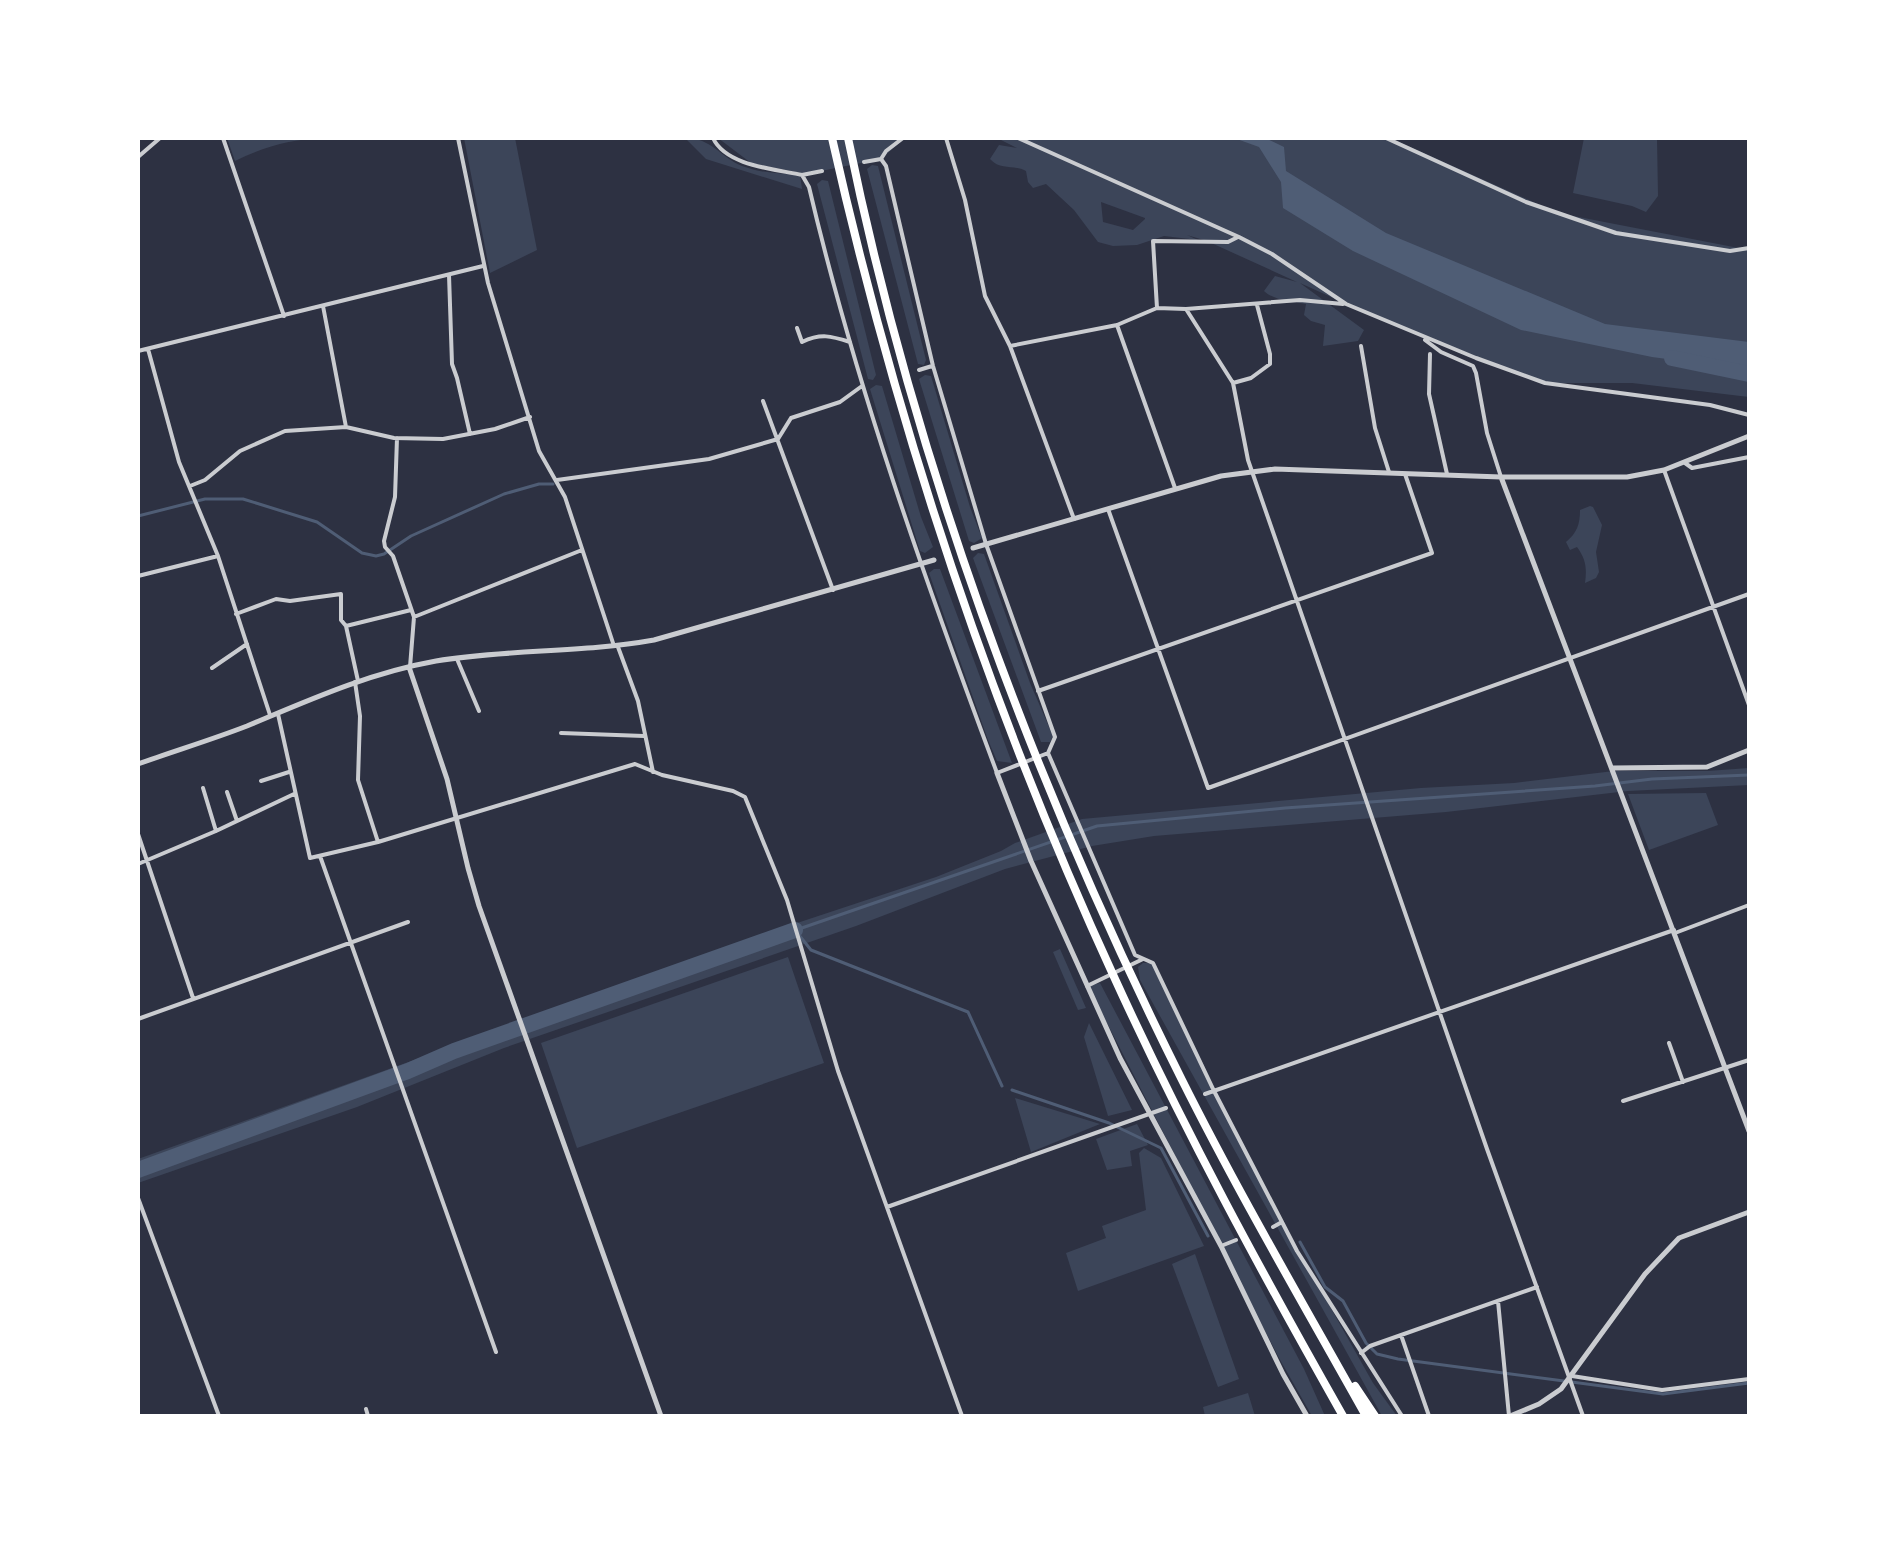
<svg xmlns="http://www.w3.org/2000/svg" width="1887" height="1554" font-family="'Archivo Narrow',sans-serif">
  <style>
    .green { fill: #3c4559; fill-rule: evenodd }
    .water { fill: #4f5d75 }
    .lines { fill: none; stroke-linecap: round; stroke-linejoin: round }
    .stream { stroke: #4f5d75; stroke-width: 3 }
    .river { stroke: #4f5d75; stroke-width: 16 }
    .minor { stroke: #caccd0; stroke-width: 4 }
    .tertiary { stroke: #caccd0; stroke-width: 5 }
    .motorway { stroke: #fff; stroke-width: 8 }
  </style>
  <rect width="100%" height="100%" fill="#2d3142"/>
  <path class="green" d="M227 138H326C292 139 265 146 235 161Z
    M464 138H515L537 250 490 273Z
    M685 138C712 138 720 157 742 166 761 173 780 174 800 174L802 189 706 159Z
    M718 138H905L881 159 806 174 751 163Z
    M997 138H1390L1558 213 1749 250V397L1632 383H1545L1373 316 1300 283 1364 330 1358 341 1323 346 1325 325 1311 321 1304 315 1306 304C1292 302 1273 300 1264 291L1275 276 1297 282 1207 241 1187 235 1198 240 1164 236 1137 245 1113 246 1098 242 1074 210 1046 184 1033 188 1028 182 1026 171C1013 164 1001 171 990 159L999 145 1017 148ZM1101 202 1145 218V219L1133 230 1103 222Z
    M1584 138H1657L1658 196 1646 212 1632 206 1573 193Z
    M872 165 878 166 926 360 924 365 918 364 867 169Z
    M822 180 828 181 876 375 873 380 868 379 817 184Z
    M925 375 931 376 970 507 982 538 974 543 969 541 919 379Z
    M876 385 882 386 921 517 933 547 925 553 920 551 870 389Z
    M1590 506 1593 507 1602 525 1596 552 1599 572 1596 578 1585 583C1587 569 1586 559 1577 547L1570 550 1566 542C1577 533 1580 524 1580 510Z
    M978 553 984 554 1030 683 1053 736 1050 742H1041L973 558Z
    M934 569H940L1012 763 997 761 988 740 929 573Z
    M1749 768V785L1628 791 1446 812 1154 836 1092 846 1005 869 856 926 504 1048 357 1107 138 1183V1159L782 928 936 877 1001 851 1015 843 1082 819 1421 788 1514 783 1614 771H1707Z
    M1706 793 1718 825 1649 850 1628 794Z
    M1060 949 1086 1008 1078 1010 1053 952Z
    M788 957 824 1063 577 1148 541 1043Z
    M1143 963H1153L1275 1209 1373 1383 1397 1416H1382L1140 980 1138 967Z
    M1100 983 1304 1369 1325 1416H1312L1279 1358 1088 986Z
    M1089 1023 1132 1110 1108 1116 1084 1037Z
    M1015 1098 1100 1124 1031 1152Z
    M1137 1124 1148 1145 1130 1151 1132 1166 1107 1170 1096 1139Z
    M1144 1148 1161 1158 1204 1246 1078 1291 1066 1253 1106 1238 1102 1226 1146 1210 1139 1153Z
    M1195 1254 1239 1379 1218 1387 1172 1264Z
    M1248 1393 1255 1416H1205L1203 1407Z"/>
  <path class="water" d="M1234 138H1265L1284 147 1286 171 1386 233 1605 324 1749 342V370L1652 357 1521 330 1353 251 1283 208 1281 182 1259 147Z"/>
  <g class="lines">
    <path class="stream" d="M138 516 205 499H243L317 522 362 553 376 556 384 554 411 536 504 494 539 484H553
      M796 930 1097 826 1285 808 1595 786 1652 779 1749 775
      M799 935 811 950 968 1012 1002 1086
      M1012 1090 1109 1123 1161 1148 1208 1236
      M1300 1242 1325 1287 1343 1301 1366 1343 1377 1354 1398 1359 1663 1394 1749 1383"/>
    <path class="river" d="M1672 358 1749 374
      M138 1170 408 1071 454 1051 795 930"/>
    <path class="minor" d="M223 138 284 316
      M458 138 488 283 539 451 565 497 614 646
      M713 138C726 166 775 169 802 175L809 187C856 387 925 580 997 773L1048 753
      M946 138 965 200 985 296 1010 346
      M1018 138 1239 237 1272 254 1346 304 1476 358 1545 383 1710 405 1749 415
      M1386 138 1526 202 1616 233 1730 251 1749 248
      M138 157 160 138
      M881 159 886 166 933 366 986 544 1055 737 1048 753 1135 955 1153 963 1214 1091 1297 1251 1402 1416
      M864 162 881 159 886 151 903 138
      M802 175 822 171
      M449 275 452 364 457 378 470 434
      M323 306 346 427
      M1157 308 1153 241 1228 242 1238 237
      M1186 309 1233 383 1248 460 1487 1149 1583 1416
      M1117 325 1175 488
      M797 328 802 342C821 333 831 336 850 342
      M1425 340 1441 352 1473 366 1476 373 1487 433 1501 477
      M1361 346 1375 428 1389 472
      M148 349 179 462 218 556 270 715
      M138 351 483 266
      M1430 354 1429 394 1447 474
      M919 370 932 366
      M1233 383 1251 378 1270 364V354L1257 305
      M763 401 833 590
      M397 438 395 497 384 541 385 547 393 556 414 617 410 667
      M1685 463 1692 468 1749 457
      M1664 470 1749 705
      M557 480 709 459 778 439 791 418 840 402 862 386
      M190 486 205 480 240 451 285 431 346 427 394 438 443 439 495 429 530 417
      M1108 509 1208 788 1749 594
      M1074 519 1010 346 1117 325 1157 308 1186 309 1300 300 1343 304
      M138 576 218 556
      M236 614 276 599 290 601 341 594V620L346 626 411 610
      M414 617 582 550
      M346 626 358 681
      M618 647 638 701 653 772
      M457 659 479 711
      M212 668 247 644
      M355 682 360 716 358 780 378 842
      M1038 691 1432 553 1405 474
      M278 714 310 858 378 842 635 764 662 775 733 791 745 797 787 900 838 1071 962 1416
      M561 733 644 736
      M261 781 289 772
      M203 788 216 831
      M227 792 237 821
      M138 834 193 998
      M320 856 496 1352
      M138 864 216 831 294 794
      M1675 933 1749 905
      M1087 986 1143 959
      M138 1019 408 922
      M1669 1043 1683 1082
      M1205 1094 1674 930
      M1623 1101 1749 1060
      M138 1198 219 1416
      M887 1207 1166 1108
      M1273 1227 1282 1222
      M1221 1246 1236 1240
      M1498 1301 1509 1416
      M1401 1335 1429 1416
      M1361 1353 1370 1346 1537 1287
      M1572 1376 1662 1390 1749 1379
      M366 1409 368 1416"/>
    <path class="tertiary" d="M1501 477 1749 1131
      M973 548 1221 476 1275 469 1501 477H1627L1664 470 1749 436
      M409 667 447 779 468 868 479 906 661 1416
      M138 764C174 751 211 740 247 726 309 700 369 673 436 661 508 649 582 653 654 640L934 560
      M1613 768 1707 767 1749 750
      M997 773 1031 861 1120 1058 1221 1246 1283 1374 1307 1416
      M1510 1416 1539 1404 1561 1389 1645 1274 1679 1238 1749 1212"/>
    <path class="motorway" d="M832 138C897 427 991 710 1115 979 1183 1128 1262 1273 1343 1416
      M848 138C915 465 1033 782 1182 1080 1239 1194 1304 1305 1366 1416
      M1355 1386 1375 1416"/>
  </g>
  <rect width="1887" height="1554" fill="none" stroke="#ffffff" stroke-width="280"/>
</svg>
